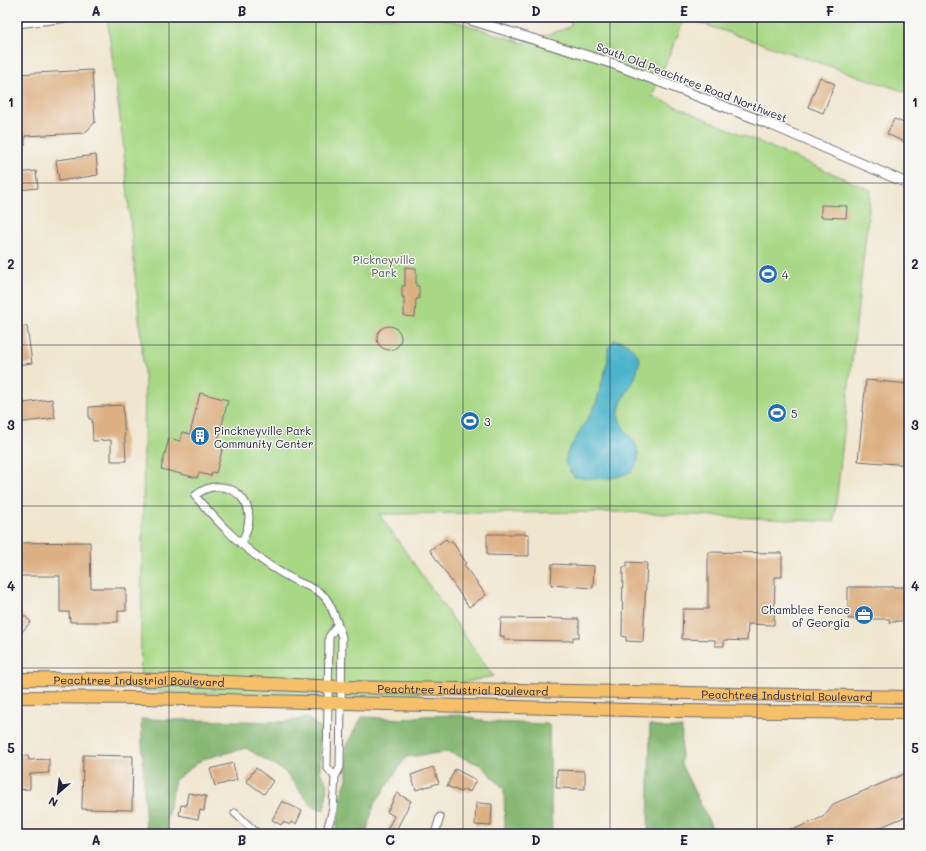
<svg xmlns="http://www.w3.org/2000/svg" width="926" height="851" font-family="Mali,sans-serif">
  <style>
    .green { fill: #a8d886; stroke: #657d60 }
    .forest { fill: #86b873; stroke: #546d57 }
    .water { fill: #4cb3cb; stroke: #376a83 }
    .building { fill: #ddb083 }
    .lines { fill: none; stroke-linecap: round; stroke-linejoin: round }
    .minor-casing { stroke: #6a676f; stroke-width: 9 }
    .tertiary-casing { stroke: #6a676f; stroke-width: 11 }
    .trunk-casing { stroke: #6a676f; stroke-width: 14 }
    .minor { stroke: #fff; stroke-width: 7 }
    .tertiary { stroke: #fff; stroke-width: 9 }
    .trunk { stroke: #f6c06b; stroke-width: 12 }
    .grid { fill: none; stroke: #22223b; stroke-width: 1; stroke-opacity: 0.55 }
    .labels { text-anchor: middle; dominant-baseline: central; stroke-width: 3; stroke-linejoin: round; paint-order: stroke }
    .street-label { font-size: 11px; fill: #22223b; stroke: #f6f6f2 }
    .park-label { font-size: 11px; fill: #4a5952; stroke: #f6f6f2 }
    .poi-label { font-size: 11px; fill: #22223b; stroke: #f6f6f2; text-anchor: start }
    .neatline { fill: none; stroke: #22223b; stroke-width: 1.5 }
    .grid-label { font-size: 13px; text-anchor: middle; font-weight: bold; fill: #22223b }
  </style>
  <rect width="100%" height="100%" fill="#f6f6f2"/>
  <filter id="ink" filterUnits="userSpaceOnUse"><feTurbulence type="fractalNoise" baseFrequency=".025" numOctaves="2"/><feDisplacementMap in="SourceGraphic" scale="8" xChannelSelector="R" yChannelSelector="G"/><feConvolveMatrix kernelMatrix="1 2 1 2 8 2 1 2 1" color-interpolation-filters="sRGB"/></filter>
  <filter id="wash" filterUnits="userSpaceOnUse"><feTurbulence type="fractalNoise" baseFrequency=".012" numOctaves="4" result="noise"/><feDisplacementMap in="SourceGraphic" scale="16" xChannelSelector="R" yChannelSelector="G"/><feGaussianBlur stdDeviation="0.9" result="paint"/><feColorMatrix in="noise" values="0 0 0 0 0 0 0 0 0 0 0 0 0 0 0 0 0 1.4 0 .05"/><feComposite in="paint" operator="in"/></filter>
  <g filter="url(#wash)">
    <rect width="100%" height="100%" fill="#f0e6cf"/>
    <path class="green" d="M107 17H436L462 23 523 43 570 27 572 17H909V93L685 18 652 96 871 190 834 522 627 512 379 514 493 676 392 699 140 691 145 383 123 142Z"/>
    <path class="forest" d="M460 715 487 722 549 724 552 834H501L505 828 504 789 481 765 448 752 406 757 374 805 366 834H335L342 792 347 779 346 745 362 717 402 719 424 716Z
      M307 718 321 728 320 772 328 784 324 810 313 807 284 771 246 748 203 759 175 780 166 820 169 834H146L141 719 284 722Z
      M650 725 664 728H682L681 764 715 834H648Z"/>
    <path class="water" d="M614 340C628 341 634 348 640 360 638 366 637 372 635 378 629 390 617 403 619 417 622 431 636 439 638 452 643 483 593 480 574 477L565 463 567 453 596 404 608 360V348Z"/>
    <g id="blocks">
      <path class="building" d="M92 70 95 122 85 133 25 136V145L17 146V74Z
        M820 77 835 84 823 113 808 107Z
        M894 119 909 125V144L887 134Z
        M96 155 98 175 59 181 56 160Z
        M36 171 38 188 17 190V173Z
        M821 205 847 206 846 218 821 217Z
        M405 267 416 268V286H419V299H416L415 317 404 316V297H402V286H405Z
        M27 326 32 363 17 365V328Z
        M377 338a12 12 0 1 1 24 0a12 12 0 1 1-24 0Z
        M866 380 909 384V465L858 461Z
        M200 393 228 400 218 441 224 443 216 473 212 472 211 476 199 473 197 478 161 469 169 438 180 441 182 432 190 434Z
        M52 399 55 418 17 423V404Z
        M123 405 126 461H111V440L93 441 92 419H89V407Z
        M487 534H529V556L487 555Z
        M446 539 449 543 452 541 466 563 464 565 486 595 469 607 430 550Z
        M90 542 91 588H126V611H118V622H70L69 612H60V576H17V543Z
        M708 552 782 553V577H775L774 625 748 624 747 641 724 640V646H715V640L682 639 683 609H708Z
        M627 562 647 563 643 642 626 641V637L622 636 623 567H627Z
        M552 564 594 566 593 588 551 585Z
        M848 587H909V617H906L904 621H896V622H889L890 619H848Z
        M17 609 31 622 17 637Z
        M501 618 579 619V637H573V641L504 640V636H500Z
        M83 755 133 756 132 810 82 809Z
        M17 756H28L29 760 49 759V773L30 774V789L17 790Z
        M233 763 237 780 215 786 210 769Z
        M433 767 439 783 416 790 411 775Z
        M256 768 273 781 264 794 246 781Z
        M455 769 476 780 470 792 463 789 461 792 447 786Z
        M557 770 585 771V789L556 788Z
        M909 772V815L865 834H782L823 817 833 804Z
        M188 793 206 796 204 811 200 810 198 819 179 815 181 805 186 806Z
        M397 793 411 801 394 834H385L394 816 387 812Z
        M282 801 302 811 296 824 291 822 290 825 283 822 281 825 272 820Z
        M476 803 492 804 491 826 475 825Z"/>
    </g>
  </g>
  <g filter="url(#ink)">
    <use href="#blocks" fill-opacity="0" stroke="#6a676f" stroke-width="1"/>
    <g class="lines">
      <g class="minor-casing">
        <path id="minor" d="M241 544C245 536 249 527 249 517 248 489 215 477 195 496 218 522 240 546 269 565 277 571 287 576 296 581 306 586 317 588 325 597 334 609 337 623 342 637L340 767 335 777 333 809 326 834
          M335 777 327 767 329 637 337 625
          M235 813 258 834
          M435 834 440 817"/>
      </g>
      <g class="tertiary-casing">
        <path id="tertiary" d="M461 17 614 64 767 123 909 184
          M17 23 68 17"/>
      </g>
      <g class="trunk-casing">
        <g id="trunk">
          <path id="s1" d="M17 679 184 680 341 687 909 697"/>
          <path d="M17 697 143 698 671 711 909 713"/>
        </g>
      </g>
      <use href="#minor" class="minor"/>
      <use href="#tertiary" class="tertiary"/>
      <use href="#trunk" class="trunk"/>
    </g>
  </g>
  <path class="grid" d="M169 17V834M316 17V834M463 17V834M610 17V834M757 17V834M17 183H909M17 345H909M17 506H909M17 668H909"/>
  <defs>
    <g id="stadium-disc" transform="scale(1)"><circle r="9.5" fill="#1f6fb2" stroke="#f6f6f2"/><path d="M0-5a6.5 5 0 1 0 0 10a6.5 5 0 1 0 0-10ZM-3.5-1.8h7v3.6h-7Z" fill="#fff"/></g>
    <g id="building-disc" transform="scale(1)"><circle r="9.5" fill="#1f6fb2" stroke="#f6f6f2"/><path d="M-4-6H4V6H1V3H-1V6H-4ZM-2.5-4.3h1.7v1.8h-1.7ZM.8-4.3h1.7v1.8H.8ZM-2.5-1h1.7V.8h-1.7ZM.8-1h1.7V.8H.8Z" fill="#fff"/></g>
    <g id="office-disc" transform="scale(1)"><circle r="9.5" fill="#1f6fb2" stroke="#f6f6f2"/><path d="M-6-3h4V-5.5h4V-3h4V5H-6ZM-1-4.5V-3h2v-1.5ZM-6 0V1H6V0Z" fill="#fff"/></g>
  </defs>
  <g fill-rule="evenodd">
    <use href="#stadium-disc" x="768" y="274"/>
    <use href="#stadium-disc" x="777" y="413"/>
    <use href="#stadium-disc" x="470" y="421"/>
    <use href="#building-disc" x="200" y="436"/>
    <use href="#office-disc" x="864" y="615"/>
  </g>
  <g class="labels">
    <g class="street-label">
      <text transform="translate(692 82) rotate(21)">South Old Peachtree Road Northwest</text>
      <text stroke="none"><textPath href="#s1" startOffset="122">Peachtree Industrial Boulevard</textPath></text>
      <text stroke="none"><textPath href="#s1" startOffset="446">Peachtree Industrial Boulevard</textPath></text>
      <text stroke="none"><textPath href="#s1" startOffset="770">Peachtree Industrial Boulevard</textPath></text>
    </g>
    <g class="park-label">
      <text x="384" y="259">Pickneyville<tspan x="384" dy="13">Park</tspan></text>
    </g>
    <g class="poi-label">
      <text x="782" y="274">4</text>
      <text x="791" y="413">5</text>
      <text x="484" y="421">3</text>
      <text x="214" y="430">Pinckneyville Park<tspan x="214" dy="13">Community Center</tspan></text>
      <text x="850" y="609" text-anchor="end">Chamblee Fence<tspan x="850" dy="13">of Georgia</tspan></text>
    </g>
  </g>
  <rect width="926" height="851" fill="none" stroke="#f6f6f2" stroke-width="44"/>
  <g transform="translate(58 793) rotate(208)" stroke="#f6f6f2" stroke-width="3" paint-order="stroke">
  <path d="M0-3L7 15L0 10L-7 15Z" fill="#22223b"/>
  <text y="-6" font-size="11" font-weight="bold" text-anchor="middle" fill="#22223b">N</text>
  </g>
  <rect x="22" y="22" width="882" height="807" class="neatline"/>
  <g class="grid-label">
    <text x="96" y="16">A</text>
    <text x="242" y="16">B</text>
    <text x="390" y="16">C</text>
    <text x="536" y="16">D</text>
    <text x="684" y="16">E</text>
    <text x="830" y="16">F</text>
    <text x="11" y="107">1</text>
    <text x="915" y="107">1</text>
    <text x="11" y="269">2</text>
    <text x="915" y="269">2</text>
    <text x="11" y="430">3</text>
    <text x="915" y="430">3</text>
    <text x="11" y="591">4</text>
    <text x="915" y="591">4</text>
    <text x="11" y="753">5</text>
    <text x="915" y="753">5</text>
    <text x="96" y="845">A</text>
    <text x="242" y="845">B</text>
    <text x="390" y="845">C</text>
    <text x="536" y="845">D</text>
    <text x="684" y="845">E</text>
    <text x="830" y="845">F</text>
  </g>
</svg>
